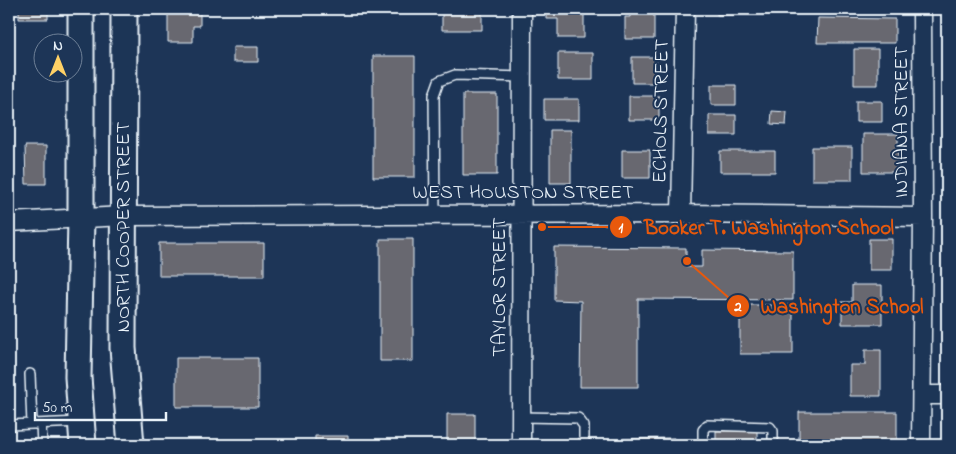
<svg xmlns="http://www.w3.org/2000/svg" width="956" height="454" font-family="'Indie Flower',sans-serif">
  <style>
    .building { fill: #676770; stroke: #e8f1f8 }
    .lines { fill: none; stroke-linecap: round; stroke-linejoin: round }
    .lane-casing { stroke: #e8f1f8; stroke-width: 12 }
    .street-casing { stroke: #e8f1f8; stroke-width: 21 }
    .secondary-casing { stroke: #e8f1f8; stroke-width: 29 }
    .lane { stroke: #1d3557; stroke-width: 9 }
    .street { stroke: #1d3557; stroke-width: 18 }
    .secondary { stroke: #1d3557; stroke-width: 25 }
    .labels { text-anchor: middle; dominant-baseline: central; stroke-width: 4; stroke-linejoin: round; paint-order: stroke }
    .street-label { font-size: 20px; fill: #e8f1f8; stroke: #1d3557 }
    .leader { fill: none; stroke: #e8590c; stroke-width: 2 }
    .callout-dot { fill: #e8590c; stroke: #1d3557; stroke-width: 2 }
    .mark-label { font-size: 15px; text-anchor: middle; font-weight: bold; fill: #fff }
    .callout-label { font-size: 21px; text-anchor: middle; font-weight: bold; fill: #e8590c; stroke: #1d3557; stroke-width: 4; stroke-linejoin: round; paint-order: stroke }
  </style>
  <rect width="100%" height="100%" fill="#1d3557"/>
  <filter id="ink" filterUnits="userSpaceOnUse"><feTurbulence type="fractalNoise" baseFrequency=".02" numOctaves="2"/><feDisplacementMap in="SourceGraphic" scale="10" xChannelSelector="R" yChannelSelector="G"/><feConvolveMatrix kernelMatrix="1 2 1 2 8 2 1 2 1" color-interpolation-filters="sRGB"/></filter>
  <g filter="url(#ink)">
    <path class="building" d="M19 9H48V19H19Z
      M180 9H200V26H193V42H168V11H180Z
      M442 9H482V30H442Z
      M546 9H584V38H558V19H546Z
      M630 9H654V39H625V17H630Z
      M717 9H765V15H717Z
      M818 18 895 19V43H817Z
      M233 47H258V62H233Z
      M854 49H878V85H854Z
      M558 53H593V80H558Z
      M373 56H415V177H373Z
      M632 57H656V83H632Z
      M711 85H736V105H711Z
      M463 94H497V175H463Z
      M629 96H659V120H629Z
      M544 99H579V120H544Z
      M856 101H882V122H856Z
      M772 111 787 112 786 125 771 124Z
      M709 115H736V135H709Z
      M550 130H571V183H550Z
      M863 134H898V172H863Z
      M25 146H46V184H26Z
      M812 147H852V180H812Z
      M622 150H650V178H622Z
      M720 151H775V172H720Z
      M380 239H413V361H380Z
      M869 239H892V270H869Z
      M159 243H264V276H159Z
      M554 247 686 248V267H702V250L793 251V300L638 299V387H580L581 301 554 300Z
      M852 285H882V324H842V302H852Z
      M740 305H793V354H740Z
      M865 350H881V396H850V365H865Z
      M176 358H258V407H176Z
      M799 412H897V445H799Z
      M447 414H475V445H447Z
      M716 431H757V445H716Z
      M315 436H348V445H315Z
      M674 438V445H623V439Z"/>
    <g class="lines">
      <g class="lane-casing">
        <path id="lane" d="M435 215 434 95 439 81 455 75 522 77
          M30 374 32 424
          M521 417 578 418 584 426V445
          M41 424 42 445
          M9 425 81 422
          M703 445V430L707 425 770 427 773 431V445"/>
      </g>
      <g class="street-casing">
        <path id="street" d="M681 214 685 9
          M9 222 124 216 681 214 923 217
          M922 395H947
          M521 445 522 9
          M921 445 923 217 922 9"/>
      </g>
      <g class="secondary-casing">
        <path id="secondary" d="M81 9V218L78 377 83 445
          M124 9 123 348 131 445"/>
      </g>
      <use href="#lane" class="lane"/>
      <use href="#street" class="street"/>
      <use href="#secondary" class="secondary"/>
    </g>
  </g>
  <g class="labels">
    <g class="street-label">
      <text transform="translate(662 111) rotate(-89)">ECHOLS STREET</text>
      <text transform="translate(902 122) rotate(-90)">INDIANA STREET</text>
      <text x="523" y="193">WEST HOUSTON STREET</text>
      <text transform="translate(124 227) rotate(-90)">NORTH COOPER STREET</text>
      <text transform="translate(500 287) rotate(-90)">TAYLOR STREET</text>
    </g>
  </g>
  <path class="leader" d="M542 227L621 227M687 261L738 306"/>
  <g class="callout-dot">
    <circle cx="542" cy="227" r="5"/>
    <circle cx="687" cy="261" r="5"/>
    <circle cx="621" cy="227" r="12"/>
    <circle cx="738" cy="306" r="12"/>
  </g>
  <g class="mark-label">
    <text x="621" y="232">1</text>
    <text x="738" y="311">2</text>
  </g>
  <g class="callout-label">
    <text x="769" y="234">Booker T. Washington School</text>
    <text x="842" y="313">Washington School</text>
  </g>
  <rect width="956" height="454" fill="none" stroke="#1d3557" stroke-width="30"/>
  <rect x="15" y="15" width="926" height="424" fill="none" stroke="#e8f1f8" stroke-width="2" filter="url(#ink)"/>
  <g transform="translate(58 58)"><circle r="24" fill="#1d3557" stroke="#6e8097"/>
  <path d="M0-4L9 19L0 12L-9 19Z" fill="#ffd166"/>
  <text y="-8" font-size="14" font-weight="bold" text-anchor="middle" fill="#e8f1f8">N</text>
  </g>
  <path d="M35 412v8h131v-8" fill="none" stroke="#e8f1f8" stroke-width="2.5"/>
  <text x="42" y="412" font-size="15" fill="#e8f1f8" stroke="#1d3557" stroke-width="4" paint-order="stroke">50 m</text>
</svg>
